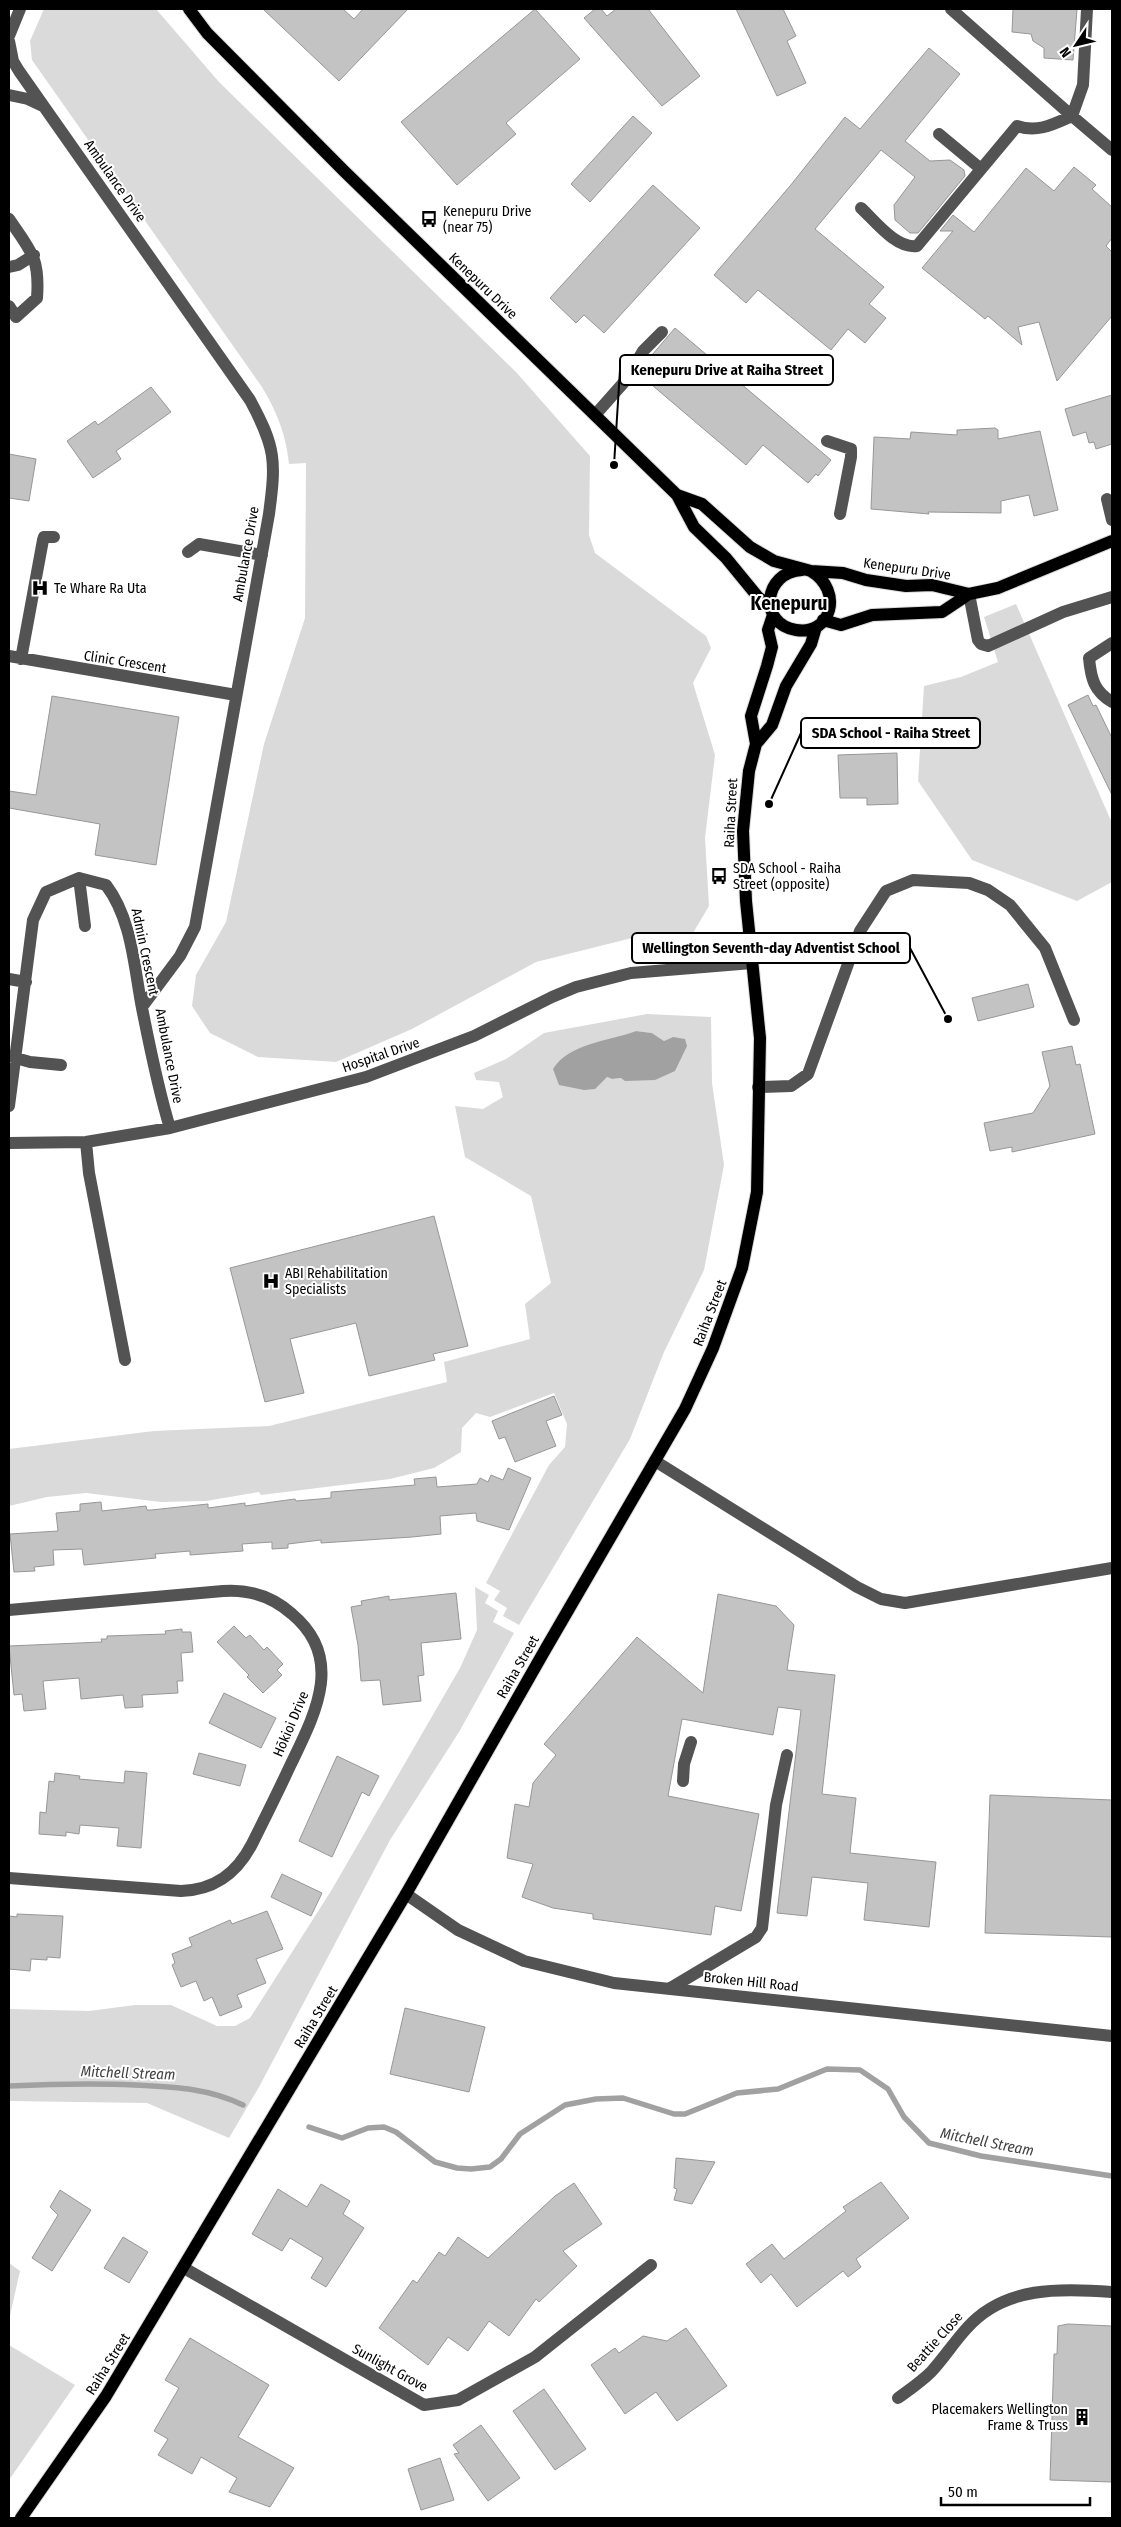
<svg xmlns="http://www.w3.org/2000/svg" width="1121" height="2527" font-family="'Fira Sans Condensed',sans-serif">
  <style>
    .green { fill: #dadada; fill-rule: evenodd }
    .water { fill: #a1a1a1 }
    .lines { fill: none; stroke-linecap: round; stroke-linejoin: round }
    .stream { stroke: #a1a1a1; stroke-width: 5.5 }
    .building { fill: #c3c3c3; stroke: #979797 }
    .major-casing { stroke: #dbdbdb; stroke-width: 14 }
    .minor { stroke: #535353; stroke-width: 12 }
    .major { stroke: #000; stroke-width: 12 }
    .labels { text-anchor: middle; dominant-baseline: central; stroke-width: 4; stroke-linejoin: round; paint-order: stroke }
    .street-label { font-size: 14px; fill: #000; stroke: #fff }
    .poi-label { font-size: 14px; fill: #000; stroke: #fff; text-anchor: start }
    .water-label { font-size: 15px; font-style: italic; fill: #424242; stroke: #fff }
    .district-label { font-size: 19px; font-weight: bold; fill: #000; stroke: #fff }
    .leader { fill: none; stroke: #000; stroke-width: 2 }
    .callout-dot { fill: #000; stroke: #fff; stroke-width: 2 }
    .callout { fill: #fff; stroke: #000; stroke-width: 2 }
    .callout-label { font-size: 15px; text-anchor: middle; font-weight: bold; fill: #000 }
  </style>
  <rect width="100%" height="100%" fill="#fff"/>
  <path class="green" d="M44 9H156L219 82 516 372 590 456 589 535 595 553 706 636 711 648 693 683 715 755 705 838 709 906 693 933 640 936 536 962 412 1029 336 1062 258 1057 210 1033 192 1006 196 975 226 922 264 744 305 618 306 463 289 464C286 435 277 412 262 387L32 60 30 41Z
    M1016 604 1112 823V882L1077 901 972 860 918 781 924 686 961 677 998 662 984 617Z
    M647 1014 711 1017 712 1083 724 1165 704 1270 664 1352 630 1439 519 1625 503 1616 507 1608 494 1600 500 1591 486 1583 549 1465 565 1447 567 1424 554 1393 490 1417 476 1413 462 1428 461 1452 434 1468 390 1479 261 1495 259 1492 206 1501 161 1502 86 1493 47 1497 9 1506V1449L154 1431 269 1426 447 1382 444 1362 530 1339 525 1304 551 1283 531 1196 465 1157 455 1106 483 1109 503 1097 499 1082 476 1080 474 1073 506 1059 544 1033ZM636 1031 652 1033 664 1041 673 1037 621 1078 612 1079 607 1077 597 1084 614 1039Z
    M475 1587 489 1595 485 1603 498 1611 493 1622 514 1633 459 1732 390 1840 259 2087 229 2138 147 2103 9 2101V2009L89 2011 135 2005H171L217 2026H235L250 2018 331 1891 460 1668 477 1630Z
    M9 2263 20 2271 9 2320Z
    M9 2345 75 2385 9 2480Z"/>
  <path class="water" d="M636 1031 652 1033 664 1041 673 1037 685 1039 687 1046 675 1071 655 1080 625 1081 621 1078 612 1079 607 1077 595 1089 584 1090 559 1085 553 1069C569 1043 610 1041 636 1031Z"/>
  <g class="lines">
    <path class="stream" d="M9 2086C51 2084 93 2083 135 2085 174 2087 208 2088 243 2105
      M309 2127 342 2138 368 2128 384 2127 396 2132 435 2162 457 2168 471 2169 490 2167 501 2159 520 2134 565 2105 596 2099 623 2098 674 2114H685L737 2093 778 2089 827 2069 860 2070 888 2089 904 2117 929 2143 981 2156 1112 2176"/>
  </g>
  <path class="building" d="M263 9H343L354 19 363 9H408L339 81Z
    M535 9 580 59 506 123 516 134 457 185 401 122Z
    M595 9H601L607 16 616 9H648L700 76 662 106 584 18Z
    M736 9H783L796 36 787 41 806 83 777 96Z
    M1013 9H1077L1073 60 1044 58V48L1033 41 1031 34 1012 32Z
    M929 48 960 74 905 141 930 161 950 160 964 170 965 176 918 233H910L895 220 894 205 915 177 881 150 815 229 884 287 869 304 886 318 865 343 848 329 831 350 758 290 746 303 714 275 790 186 845 117 860 129Z
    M633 116 652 133 590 202 571 184Z
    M1074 167 1096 185 1092 189 1112 207V238L1106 246 1112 252V316L1057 381 1039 322 1018 327 1022 345 988 316 985 319 922 268 953 231H940L953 215 974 232 1026 168 1054 191Z
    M653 185 700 228 604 333 584 315 576 323 550 298Z
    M675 328 831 460 818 476 816 474 808 483 763 445 746 465 639 374 646 362Z
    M151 387 171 412 116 451 121 459 93 478 67 441 95 421 98 425Z
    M1112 395V444L1096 449 1094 442 1089 443 1086 432 1073 436 1065 409Z
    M995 428 998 430V439L1040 431 1058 510 1034 516 1029 495 1001 501V513L928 512 929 514 871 509 874 437 910 439 911 432 957 435V430Z
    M9 454 36 459 29 501 9 498Z
    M1088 695 1093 706 1096 705 1112 738V795L1068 705Z
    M52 696 179 717 156 865 95 855 100 824 9 808V791L36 795Z
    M897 753 898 804 867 805V798H840L838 755Z
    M1028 984 1034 1007 978 1021 972 998Z
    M1072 1046 1076 1065 1080 1064 1095 1134 1012 1152V1147L990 1151 984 1123 1033 1113 1050 1086 1042 1052Z
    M434 1216 468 1346 433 1354 435 1360 369 1376 356 1323 290 1339 304 1393 265 1402 230 1268Z
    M554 1396 562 1415 546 1421 556 1446 515 1462 505 1437 499 1439 492 1421Z
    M508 1468 531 1478 509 1530 477 1521 476 1513 440 1516 441 1534 412 1537 321 1543V1540L288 1544V1548L272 1549V1542L242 1544 243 1551 190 1555V1551L155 1554 156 1558 84 1565 82 1549 53 1550 54 1565 34 1567 35 1571 14 1572 10 1534 58 1531 56 1513 80 1511V1504L101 1502 102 1511 146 1506 147 1510H151L208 1504V1508L245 1503V1506L280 1501 295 1499 296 1501 331 1498V1492L415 1485 414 1479 436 1477 437 1487 477 1484 480 1478 488 1482 491 1475 503 1480Z
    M456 1593 461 1639 421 1643 424 1675 418 1676 421 1701 383 1705 380 1680 361 1681 358 1645 351 1607 362 1605 361 1601 389 1596V1600Z
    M718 1594 776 1606 794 1625 787 1670 835 1675 822 1794 856 1798 850 1853 936 1862 929 1927 864 1920 868 1883 812 1877 807 1916 777 1913 801 1710 778 1707 773 1735 682 1719 668 1796 759 1814 741 1911 715 1906 711 1935 593 1919V1914L553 1908 522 1897 533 1864 507 1858 515 1804 529 1807 533 1783 556 1755 544 1744 637 1637 703 1693Z
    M234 1626 246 1638 250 1635 264 1650 267 1647 283 1664 277 1670 282 1675 263 1693 247 1677 249 1675 217 1642Z
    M182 1629V1632H191L193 1652 181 1653 183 1681H177L178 1693 142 1695 143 1707 125 1708 123 1695 81 1699 79 1678 43 1681 46 1709 24 1711 22 1694 14 1695 9 1646 102 1642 101 1639H107V1636L166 1634 165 1631Z
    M224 1693 276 1718 261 1748 209 1723Z
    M199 1753 246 1765 240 1786 193 1774Z
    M337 1756 379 1776 369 1796 362 1792 332 1857 299 1841Z
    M125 1771 147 1773 141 1848 117 1846 119 1828 80 1825 79 1834 66 1832V1836L39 1834 40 1812 46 1813 49 1781 54 1782 55 1773 80 1776 79 1779 124 1783Z
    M990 1795 1112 1800V1937L985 1933Z
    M282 1874 322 1893 311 1916 271 1897Z
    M267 1911 283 1949 256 1959 266 1983 237 1995 242 2007 220 2016 212 1997 204 2001 196 1981 181 1987 172 1965 175 1963 172 1954 192 1946 189 1938 230 1920 232 1924Z
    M17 1914 63 1916 60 1958 47 1957V1960L31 1959 30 1971 9 1969V1916L17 1917Z
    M405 2008 485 2027 469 2092 390 2074Z
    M676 2158 715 2162 692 2204 674 2200 677 2189 674 2188Z
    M881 2182 909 2218 856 2259 861 2267 848 2277 843 2271 797 2307 771 2274 761 2283 746 2264 772 2244 784 2259 846 2211 843 2207Z
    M574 2183 602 2224 563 2251 577 2266 539 2302 536 2299 509 2336 489 2321 468 2351 448 2337 428 2365 379 2328 413 2280 417 2283 439 2252 445 2256 458 2237 488 2258 555 2196Z
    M321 2184 350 2201 343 2214 364 2228 326 2287 311 2278 323 2258 290 2238 282 2251 252 2234 278 2189 307 2207Z
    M60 2190 91 2210 52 2271 32 2258 58 2215 50 2207Z
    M123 2237 148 2252 129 2283 104 2268Z
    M1068 2324 1112 2326V2482L1050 2480 1054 2354H1057L1058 2326Z
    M686 2328 727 2386 677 2421 656 2392 625 2414 591 2365 615 2348 619 2353 643 2336 667 2341Z
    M190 2338 269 2385 238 2437 294 2468 270 2507 229 2492 237 2478 201 2457 192 2474 158 2455 168 2439 154 2431 179 2388 165 2380Z
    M544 2389 586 2449 555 2470 513 2411Z
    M481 2425 520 2478 488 2501 454 2454 459 2453 453 2445Z
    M440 2458 454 2500 421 2510 408 2469Z"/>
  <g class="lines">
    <g class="major-casing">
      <path id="major" d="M189 9 207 33 344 171 677 495 694 527 726 558 758 597 770 606
        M677 495 702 504 750 547 774 561 811 571 843 573 866 580 906 586 932 585 969 594
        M802 570C763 572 758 624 796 630 831 636 844 591 811 571
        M823 620 841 625 872 615 942 612 969 594 998 588 1112 541
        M756 744 751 716 767 666 772 647 768 630 773 615
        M21 2518 106 2396 406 1894 545 1650 685 1409 713 1348 742 1268 757 1192 760 1038 746 901 743 831 749 771 756 744 772 725 786 686 811 644 816 627"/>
    </g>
    <path class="minor" d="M951 9 1072 116 1083 85 1087 9
      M9 36 20 9
      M9 41 13 61 19 71 250 400C276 448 276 461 269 514L195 927 180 956 142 1007
      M9 95 28 99 43 106
      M939 134 981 169
      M861 208C875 221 896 249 917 246L1017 126C1038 133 1054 124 1072 116L1112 150
      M9 219C31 251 40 258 37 298L16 317 9 306
      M9 267 18 265 34 255
      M595 415 626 380 643 351 662 332
      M827 441 851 449V457L840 514
      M1107 499 1112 520
      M188 552 199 544 262 555
      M969 594 978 640 981 644 988 646 1063 612 1112 597
      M1112 643 1089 658C1091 679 1094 691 1112 702
      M9 656 236 695
      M21 659 43 540 44 537H54
      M79 878 85 926
      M9 979 26 982
      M9 1056 30 1062 61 1065
      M758 1087 791 1086 808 1074 860 931 886 891 913 880 969 883 988 890 1010 905 1045 948 1074 1020
      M9 1106 33 920 46 892 79 878 106 885C132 919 134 967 142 1008 150 1048 158 1089 170 1128
      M86 1142 89 1173 125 1360
      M9 1143 86 1142 170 1128 366 1077 474 1036 552 997 576 987 631 973 752 963
      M655 1461 857 1587 881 1599 905 1603 1112 1568
      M9 1610 223 1591C250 1589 272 1596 292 1614 346 1659 314 1716 290 1766 278 1792 265 1818 252 1844 237 1873 215 1890 181 1891L9 1878
      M683 1781 684 1764 691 1742
      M406 1894 458 1930 524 1961 614 1983 1112 2036
      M669 1989 756 1937 762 1928 776 1805 787 1755
      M184 2268 424 2405 458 2400 535 2357 651 2265
      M898 2398C909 2390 921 2382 931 2372 944 2358 954 2342 967 2328 1004 2286 1061 2288 1112 2292"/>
    <use href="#major" class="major"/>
  </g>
  <defs>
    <g id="bus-bare" transform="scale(1.35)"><path d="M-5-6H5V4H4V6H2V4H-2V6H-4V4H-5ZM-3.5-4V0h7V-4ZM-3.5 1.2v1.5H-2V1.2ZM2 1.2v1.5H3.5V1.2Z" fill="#000" stroke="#fff" stroke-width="2.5" paint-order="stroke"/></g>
    <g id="hospital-bare" transform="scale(1.35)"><path d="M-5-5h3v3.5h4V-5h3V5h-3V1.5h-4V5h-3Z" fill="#000" stroke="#fff" stroke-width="2.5" paint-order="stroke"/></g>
    <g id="building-bare" transform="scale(1.35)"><path d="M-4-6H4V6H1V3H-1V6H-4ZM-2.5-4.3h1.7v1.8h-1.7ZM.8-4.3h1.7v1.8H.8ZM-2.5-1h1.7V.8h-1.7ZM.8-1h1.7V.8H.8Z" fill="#000" stroke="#fff" stroke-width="2.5" paint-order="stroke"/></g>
  </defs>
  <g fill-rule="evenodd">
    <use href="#bus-bare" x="429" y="219"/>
    <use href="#hospital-bare" x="40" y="588"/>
    <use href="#bus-bare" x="719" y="876"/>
    <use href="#hospital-bare" x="271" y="1281"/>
    <use href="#building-bare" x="1082" y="2417"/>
  </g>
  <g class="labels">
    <g class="street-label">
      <text transform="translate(115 181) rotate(55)">Ambulance Drive</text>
      <text transform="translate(483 286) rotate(44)">Kenepuru Drive</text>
      <text transform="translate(246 554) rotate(-80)">Ambulance Drive</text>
      <text transform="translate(907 569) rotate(8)">Kenepuru Drive</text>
      <text transform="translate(125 662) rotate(9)">Clinic Crescent</text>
      <text transform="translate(731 813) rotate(-87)">Raiha Street</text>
      <text transform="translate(145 952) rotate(78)">Admin Crescent</text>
      <text transform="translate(381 1055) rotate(-19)">Hospital Drive</text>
      <text transform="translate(169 1056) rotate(79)">Ambulance Drive</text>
      <text transform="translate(710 1313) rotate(-69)">Raiha Street</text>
      <text transform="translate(518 1667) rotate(-60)">Raiha Street</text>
      <text transform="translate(291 1724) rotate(-67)">Hōkioi Drive</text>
      <text transform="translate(751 1982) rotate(6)">Broken Hill Road</text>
      <text transform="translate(316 2017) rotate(-59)">Raiha Street</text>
      <text transform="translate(935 2342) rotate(-48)">Beattie Close</text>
      <text transform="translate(108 2364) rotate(-58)">Raiha Street</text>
      <text transform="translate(390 2368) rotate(29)">Sunlight Grove</text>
    </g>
    <g class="poi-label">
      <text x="443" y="211">Kenepuru Drive<tspan x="443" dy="16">(near 75)</tspan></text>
      <text x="54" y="588">Te Whare Ra Uta</text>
      <text x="733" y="868">SDA School - Raiha<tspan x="733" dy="16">Street (opposite)</tspan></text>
      <text x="285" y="1273">ABI Rehabilitation<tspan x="285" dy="16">Specialists</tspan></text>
      <text x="1068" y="2409" text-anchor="end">Placemakers Wellington<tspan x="1068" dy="16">Frame &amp; Truss</tspan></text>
    </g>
    <g class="water-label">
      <text transform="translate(128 2073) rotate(2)">Mitchell Stream</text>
      <text transform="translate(987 2142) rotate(11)">Mitchell Stream</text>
    </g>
    <g class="district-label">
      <text x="789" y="603">Kenepuru</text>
    </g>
  </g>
  <path class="leader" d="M614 465L620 370M769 804L801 733M948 1019L910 948"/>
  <g class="callout-dot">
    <circle cx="614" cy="465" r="5"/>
    <circle cx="769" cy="804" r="5"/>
    <circle cx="948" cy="1019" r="5"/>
  </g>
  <g class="callout">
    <rect x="620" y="355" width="213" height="30" rx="5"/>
    <rect x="801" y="718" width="179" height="30" rx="5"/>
    <rect x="632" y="933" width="278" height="30" rx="5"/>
  </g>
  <g class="callout-label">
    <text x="727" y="375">Kenepuru Drive at Raiha Street</text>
    <text x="891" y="738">SDA School - Raiha Street</text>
    <text x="771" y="953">Wellington Seventh-day Adventist School</text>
  </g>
  <rect width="1121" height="2527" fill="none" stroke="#000000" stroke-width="20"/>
  <g transform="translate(1076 45) rotate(235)" stroke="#ffffff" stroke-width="4" paint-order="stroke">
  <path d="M0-4L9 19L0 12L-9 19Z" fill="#000000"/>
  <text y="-8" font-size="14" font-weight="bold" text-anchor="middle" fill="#000000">N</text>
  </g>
  <path d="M941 2497v8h149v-8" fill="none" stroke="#000000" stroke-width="2.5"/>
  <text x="948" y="2497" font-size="15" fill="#000000" stroke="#ffffff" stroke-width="4" paint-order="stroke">50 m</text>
</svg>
